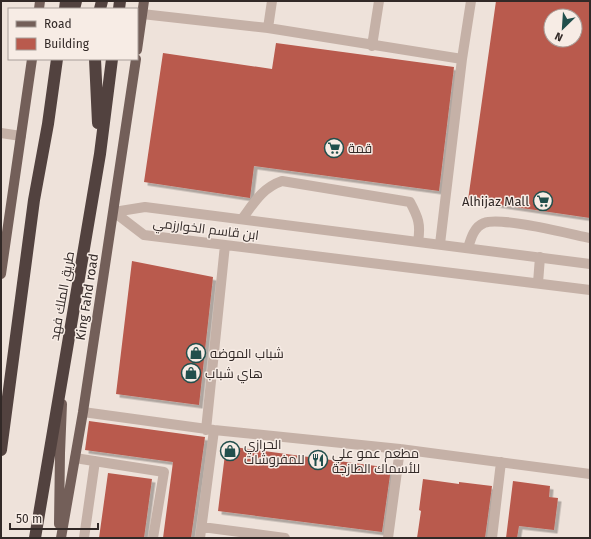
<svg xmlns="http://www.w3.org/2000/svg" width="591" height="539" font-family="'Fira Sans',Cairo,sans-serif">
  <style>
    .building { fill: #b95a4d; fill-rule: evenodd; filter: url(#shadow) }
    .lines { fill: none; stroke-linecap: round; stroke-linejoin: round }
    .minor { stroke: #c5b1a7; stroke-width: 10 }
    .major { stroke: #735f59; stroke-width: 10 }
    .highway { stroke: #52423f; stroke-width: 12 }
    .labels { text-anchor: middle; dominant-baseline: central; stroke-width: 3; stroke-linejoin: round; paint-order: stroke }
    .poi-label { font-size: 13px; fill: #322927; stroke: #f7ece5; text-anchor: start }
    .street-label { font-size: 13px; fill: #322927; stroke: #f7ece5 }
  </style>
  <defs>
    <filter id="shadow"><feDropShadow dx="3.5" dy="3.5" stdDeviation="0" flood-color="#0004"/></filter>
  </defs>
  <rect width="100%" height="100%" fill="#eee2da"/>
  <path class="building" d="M496 1H590V218L468 200ZM551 16H575V40H551Z
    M276 43 454 67 439 191 254 166 250 198 144 182 163 53 272 69Z
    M132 261 213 277 199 405 116 394Z
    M89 421 205 437 191 538H163L173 462 85 450Z
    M226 446 391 468 382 532 218 511Z
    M108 473 152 479 144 538H99Z
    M423 479 459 484V482L492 486 485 538H417L421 511 419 510Z
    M513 481 550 486 549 497 558 498 554 530 519 526 517 538H506Z"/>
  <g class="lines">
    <path class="minor" d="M142 14 268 28 462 59
      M268 28 272 1
      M372 46 379 1
      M1 133 21 136
      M114 212 144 235 590 290
      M114 212 145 207 590 264
      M242 219C254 203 262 188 282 181L410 202C418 217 421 224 418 242
      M440 244 462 59 471 1
      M468 248C471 238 474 227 484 223 500 216 570 234 590 238
      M538 283 540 257
      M83 412 214 430 400 449 590 474
      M206 430 225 245
      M75 458 164 472 153 538
      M202 527 285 538
      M84 538 95 461
      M200 538 214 430
      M388 538 400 449
      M492 538 501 462"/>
    <path class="major" d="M39 9 40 1
      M137 50 144 1
      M1 274 32 59
      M59 524 60 453 62 404
      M61 538 83 412 136 59"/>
    <path class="highway" d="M65 9 66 1
      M74 9 76 1
      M100 9 102 1
      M119 9 120 1
      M95 59 98 123
      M1 450 34 200 48 124 57 59
      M35 538 100 154 112 59"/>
  </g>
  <defs>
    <g id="supermarket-ring" transform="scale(1)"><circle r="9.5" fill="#f7ece5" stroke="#214f4c" stroke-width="1.5"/><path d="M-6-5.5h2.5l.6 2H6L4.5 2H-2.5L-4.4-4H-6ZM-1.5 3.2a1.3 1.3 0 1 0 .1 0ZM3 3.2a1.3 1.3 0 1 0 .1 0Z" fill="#214f4c"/></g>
    <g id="shop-ring" transform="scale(1)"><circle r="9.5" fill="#f7ece5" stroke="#214f4c" stroke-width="1.5"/><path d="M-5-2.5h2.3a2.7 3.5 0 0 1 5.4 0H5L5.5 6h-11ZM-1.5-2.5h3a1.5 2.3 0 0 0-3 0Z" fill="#214f4c"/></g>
    <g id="restaurant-ring" transform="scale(1)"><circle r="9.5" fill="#f7ece5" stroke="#214f4c" stroke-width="1.5"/><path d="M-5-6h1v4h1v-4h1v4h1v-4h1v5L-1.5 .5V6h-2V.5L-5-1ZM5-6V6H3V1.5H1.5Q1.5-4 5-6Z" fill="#214f4c"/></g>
  </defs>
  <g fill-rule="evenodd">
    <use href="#supermarket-ring" x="334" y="148"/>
    <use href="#supermarket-ring" x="543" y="201"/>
    <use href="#shop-ring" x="196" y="353"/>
    <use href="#shop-ring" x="191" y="373"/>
    <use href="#shop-ring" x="230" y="451"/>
    <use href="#restaurant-ring" x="318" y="460"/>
  </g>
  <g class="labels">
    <g class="poi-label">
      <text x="348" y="148">قمة</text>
      <text x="529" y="201" text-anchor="end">Alhijaz Mall</text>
      <text x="210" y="353">شباب الموضه</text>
      <text x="205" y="373">هاي شباب</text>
      <text x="244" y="444">الحرازي<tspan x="244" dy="15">للمفروشات</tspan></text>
      <text x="332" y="453">مطعم عمو علي<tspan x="332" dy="15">للأسماك الطازجة</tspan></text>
    </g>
    <g class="street-label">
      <text transform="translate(206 229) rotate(7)">ابن قاسم الخوارزمي</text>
      <text transform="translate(62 296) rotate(-80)">طريق الملك فهد</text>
      <text transform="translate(87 297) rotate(-81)">King Fahd road</text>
    </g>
  </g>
  <rect width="591" height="539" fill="none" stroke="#322927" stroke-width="4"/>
  <rect x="8" y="8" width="130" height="52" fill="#f7ece5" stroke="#a89e99"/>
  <rect x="16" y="21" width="20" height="6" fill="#735f59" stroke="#a89e99"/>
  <text x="44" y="28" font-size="12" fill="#322927">Road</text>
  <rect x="16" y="38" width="20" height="12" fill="#b95a4d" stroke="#a89e99"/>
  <text x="44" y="48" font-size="12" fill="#322927">Building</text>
  <g transform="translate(563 28) rotate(205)"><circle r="19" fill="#f7ece5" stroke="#a89e99"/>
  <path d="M0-3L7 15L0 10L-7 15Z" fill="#214f4c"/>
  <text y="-6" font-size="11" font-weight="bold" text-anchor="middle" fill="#322927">N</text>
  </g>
  <path d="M10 523v6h88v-6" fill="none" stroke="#322927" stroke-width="2"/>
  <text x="16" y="523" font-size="12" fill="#322927" stroke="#f7ece5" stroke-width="3" paint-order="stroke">50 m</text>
</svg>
